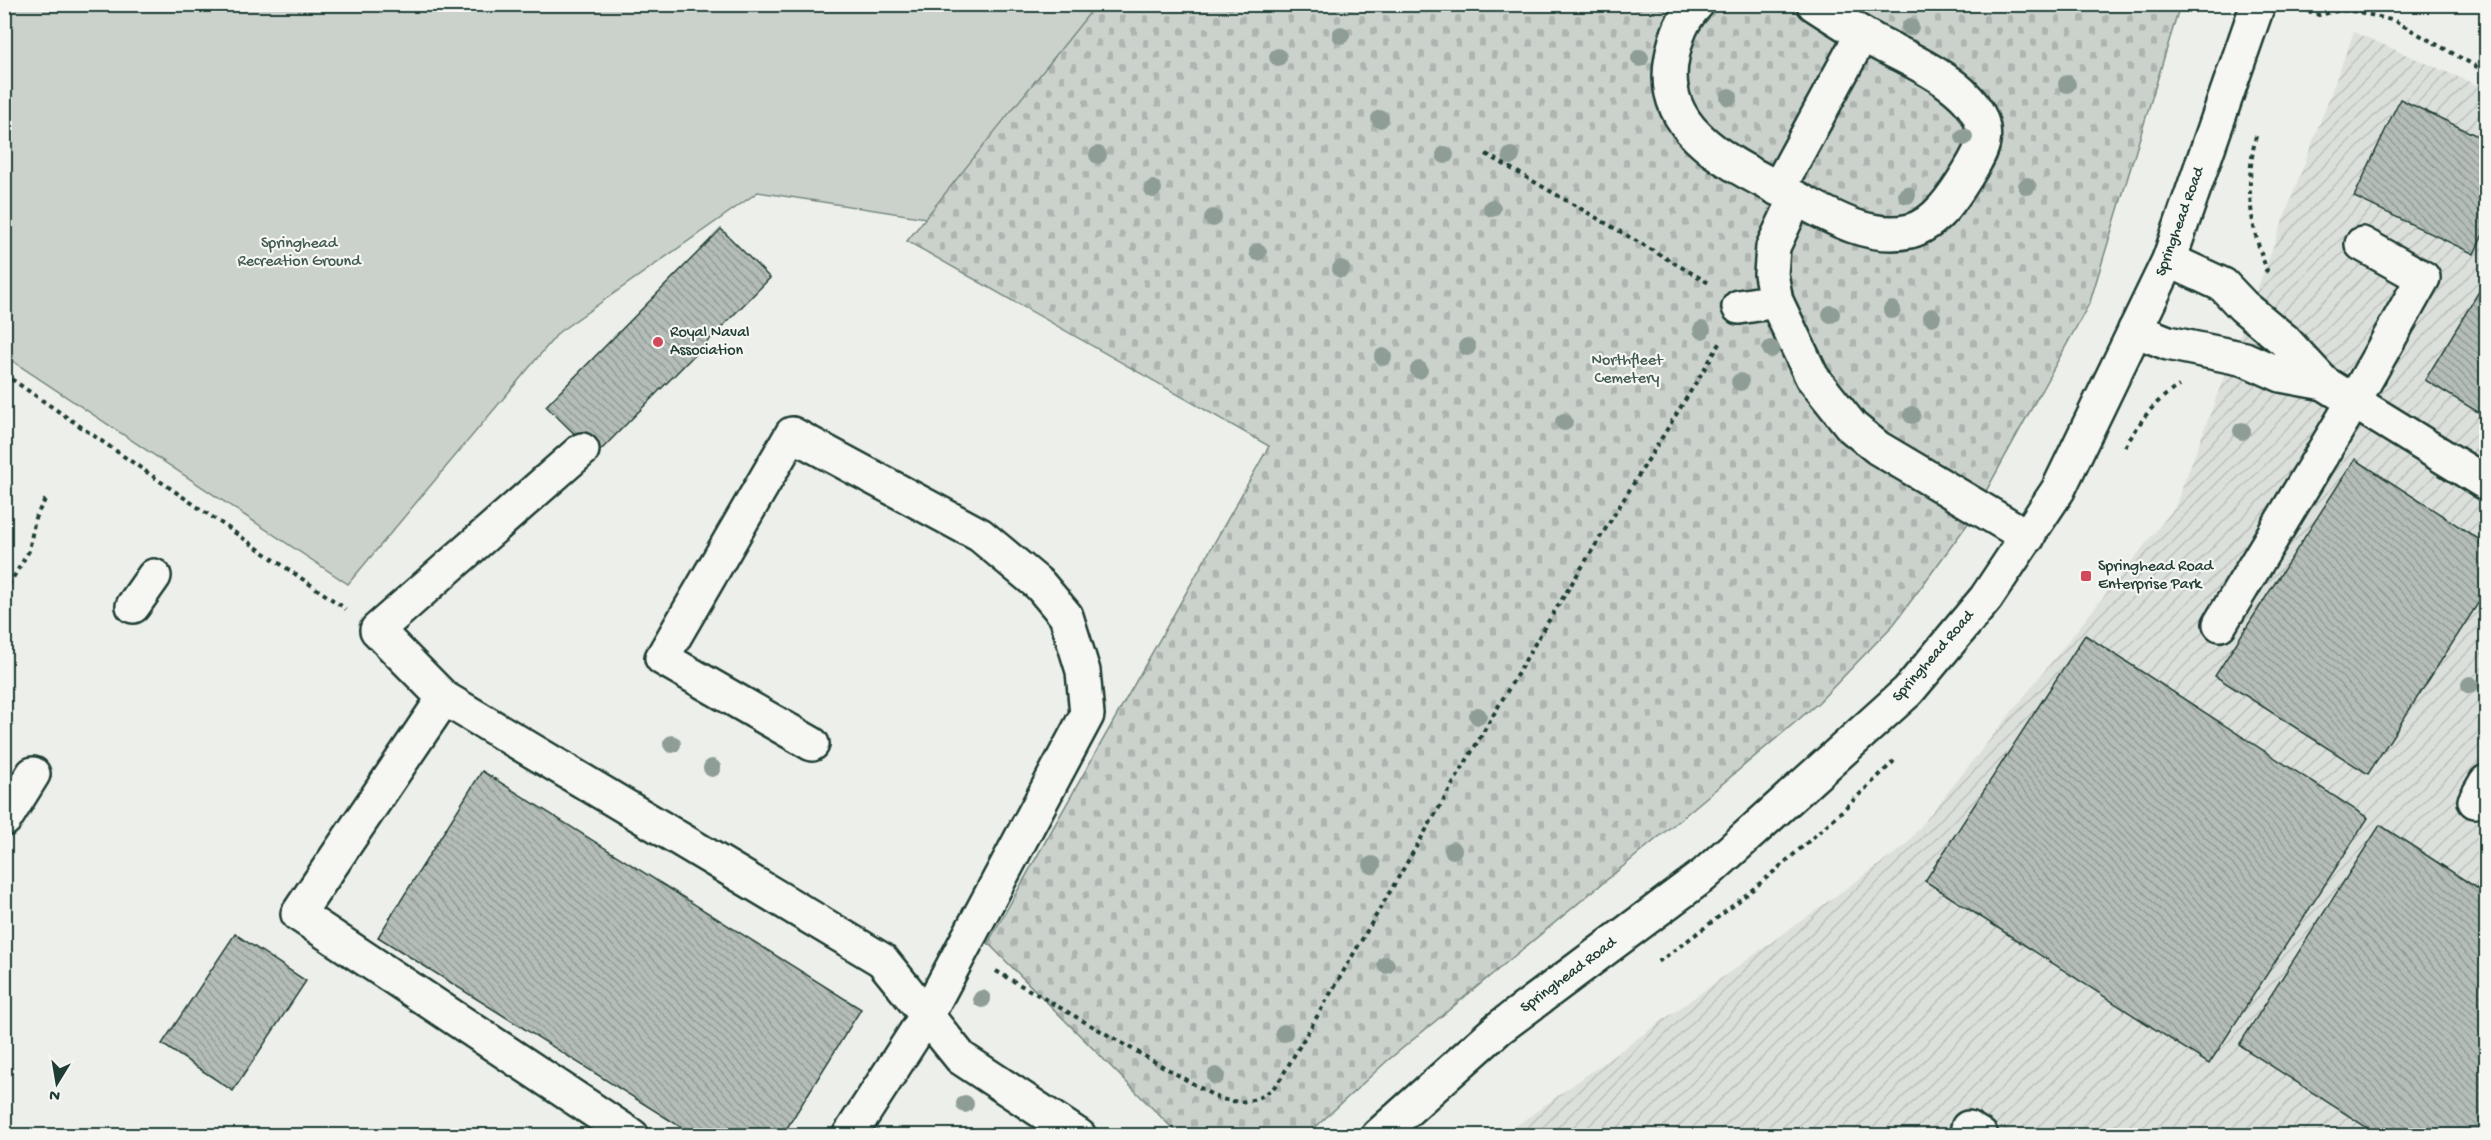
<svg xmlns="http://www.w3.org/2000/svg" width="2491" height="1140" font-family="'Gochi Hand',sans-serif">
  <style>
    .industrial { fill: url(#industrial-furrows) }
    .green { fill: #cbd2cc; stroke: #758880; stroke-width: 1.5 }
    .cemetery { fill: url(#cemetery-stones); stroke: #758880; stroke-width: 1.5 }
    .building { fill: url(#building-back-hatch); stroke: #1f3d34; stroke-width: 1.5 }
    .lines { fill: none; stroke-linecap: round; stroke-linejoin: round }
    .minor-casing { stroke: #1f3d34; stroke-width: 38 }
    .major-casing { stroke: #1f3d34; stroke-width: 38 }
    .path { stroke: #1f3d34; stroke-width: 4; stroke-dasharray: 4.5 4.5; stroke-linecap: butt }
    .minor { stroke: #f6f6f2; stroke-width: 33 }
    .major { stroke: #f6f6f2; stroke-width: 33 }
    .tree { fill: #8e9e96 }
    .poi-dot { fill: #d1495b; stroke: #f6f6f2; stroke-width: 2 }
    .labels { text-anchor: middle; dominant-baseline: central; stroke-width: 4.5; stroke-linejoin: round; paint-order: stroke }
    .street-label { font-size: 16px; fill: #1f3d34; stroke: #f6f6f2 }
    .park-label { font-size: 16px; fill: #415b52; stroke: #f6f6f2 }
    .poi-label { font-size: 16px; fill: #1f3d34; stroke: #f6f6f2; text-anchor: start }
  </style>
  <defs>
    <pattern id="industrial-furrows" width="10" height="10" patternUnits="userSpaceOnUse" patternTransform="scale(1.5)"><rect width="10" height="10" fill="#dce0db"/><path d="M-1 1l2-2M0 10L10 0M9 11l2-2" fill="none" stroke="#bcc1bd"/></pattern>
    <pattern id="cemetery-stones" width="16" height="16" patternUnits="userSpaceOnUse" patternTransform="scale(1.5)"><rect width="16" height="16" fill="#cbd2cc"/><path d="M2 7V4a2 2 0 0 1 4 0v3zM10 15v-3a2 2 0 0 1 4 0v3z" fill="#aeb5b0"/></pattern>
    <pattern id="building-back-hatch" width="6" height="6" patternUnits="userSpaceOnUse" patternTransform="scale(1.5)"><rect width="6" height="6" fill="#b4bdb8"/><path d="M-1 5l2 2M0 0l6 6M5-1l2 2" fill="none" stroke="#929b96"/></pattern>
  </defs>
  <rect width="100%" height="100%" fill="#edefea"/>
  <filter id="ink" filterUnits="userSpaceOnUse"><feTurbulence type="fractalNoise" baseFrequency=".0167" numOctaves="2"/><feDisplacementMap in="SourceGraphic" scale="12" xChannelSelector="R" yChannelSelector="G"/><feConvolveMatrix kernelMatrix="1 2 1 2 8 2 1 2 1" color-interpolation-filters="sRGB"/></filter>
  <g filter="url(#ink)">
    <path class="industrial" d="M2354 32 2486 89V1135L1502 1136 1905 846 2175 507Z"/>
    <path class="green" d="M4 5H1104L952 222 758 192 559 332 348 584 5 356Z"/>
    <path class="cemetery" d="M1096 5H2180L2090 302 1969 522 1894 624 1818 703 1683 817 1387 1061 1307 1135H1179L988 943 1269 446 907 241Z"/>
    <path class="building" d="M2400 99 2486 140V228L2474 254 2354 197Z
      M721 229 770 278 596 455 546 406Z
      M2486 280V417L2425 380Z
      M2355 459 2486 544V591L2368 774 2215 676Z
      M2085 635 2368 818 2209 1064 1925 881Z
      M482 771 861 1009 782 1136H695L378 937Z
      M2380 825 2486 894V1136H2380L2239 1045Z
      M235 934 306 981 233 1091 162 1044Z"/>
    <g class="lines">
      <g class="minor-casing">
        <path id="minor" d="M1697 4C1682 19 1676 36 1672 57 1657 132 1732 164 1787 193 1824 213 1867 241 1910 231 1936 224 1954 196 1967 175 1973 165 1981 153 1983 142 1991 95 1917 63 1884 46 1860 34 1837 19 1814 4
          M1778 189 1862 34
          M1796 198 1773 247 1771 274 1776 301 1812 377 1852 427 1878 448 2028 537
          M2169 260 2223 285 2243 306 2284 340 2324 383 2486 483
          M1739 307 1776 301
          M2135 330 2168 343 2245 359 2281 375 2324 383
          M582 450 377 630 444 698 882 960 961 1058 1079 1136
          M133 606 154 576
          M2220 624 2354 401 2423 278 2362 244
          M444 698 298 914 632 1136
          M812 744 662 658 792 434 980 535 1040 585 1066 616 1083 671 1087 715 927 1015 849 1136
          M2475 801 2486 782
          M5 819 33 774
          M1968 1128 1981 1136"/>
      </g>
      <g class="major-casing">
        <path id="major" d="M1378 1136 1499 1028 1704 875 1908 691 1986 598 2058 490 2169 260 2258 4"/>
      </g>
      <path class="path" d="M2299 8 2319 15 2341 10 2359 12 2395 21 2486 72
        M2256 136C2245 182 2249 225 2267 270L2265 272
        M1486 154 1709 283
        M4 374 346 609
        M2125 447C2140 422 2153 401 2179 386
        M4 593 29 551 35 518 46 498
        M1658 962C1744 901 1821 833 1896 759
        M996 971 1218 1098C1244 1106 1266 1101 1281 1078L1543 630 1721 342"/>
      <use href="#minor" class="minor"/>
      <use href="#major" class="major"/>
    </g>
    <g class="tree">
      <circle cx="1910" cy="27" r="9"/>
      <circle cx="1341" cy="35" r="9"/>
      <circle cx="1278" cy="57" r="9"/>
      <circle cx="1640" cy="58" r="9"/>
      <circle cx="2067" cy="84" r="9"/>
      <circle cx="1729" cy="97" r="9"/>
      <circle cx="1380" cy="119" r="9"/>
      <circle cx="1964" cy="137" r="9"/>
      <circle cx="1098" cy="155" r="9"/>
      <circle cx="1445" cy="155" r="9"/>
      <circle cx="1511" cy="156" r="9"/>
      <circle cx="2027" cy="186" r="9"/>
      <circle cx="1153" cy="189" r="9"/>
      <circle cx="1907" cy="195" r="9"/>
      <circle cx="1492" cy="208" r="9"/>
      <circle cx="1213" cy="218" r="9"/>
      <circle cx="1258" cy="252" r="9"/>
      <circle cx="1341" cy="269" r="9"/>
      <circle cx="1892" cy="310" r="9"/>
      <circle cx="1831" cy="314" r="9"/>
      <circle cx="1932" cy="317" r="9"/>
      <circle cx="1702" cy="330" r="9"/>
      <circle cx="1467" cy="347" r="9"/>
      <circle cx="1771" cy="349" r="9"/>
      <circle cx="1383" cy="357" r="9"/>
      <circle cx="1419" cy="370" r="9"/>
      <circle cx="1740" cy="382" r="9"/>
      <circle cx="1912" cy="415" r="9"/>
      <circle cx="1564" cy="422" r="9"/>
      <circle cx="2242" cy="431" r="9"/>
      <circle cx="2470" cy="685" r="9"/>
      <circle cx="1478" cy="716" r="9"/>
      <circle cx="672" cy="744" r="9"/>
      <circle cx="712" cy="768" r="9"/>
      <circle cx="1453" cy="850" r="9"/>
      <circle cx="1372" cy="865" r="9"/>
      <circle cx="1386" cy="965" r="9"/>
      <circle cx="982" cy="999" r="9"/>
      <circle cx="1284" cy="1033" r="9"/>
      <circle cx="1216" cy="1076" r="9"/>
      <circle cx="965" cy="1104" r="9"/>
    </g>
  </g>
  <g class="poi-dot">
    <circle cx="658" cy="342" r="6"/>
    <rect x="2080" y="570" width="12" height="12" rx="3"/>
  </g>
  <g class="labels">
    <g class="street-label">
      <text transform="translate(2181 222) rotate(-70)">Springhead Road</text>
      <text transform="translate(1934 657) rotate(-49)">Springhead Road</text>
      <text transform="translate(1569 976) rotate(-37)">Springhead Road</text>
    </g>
    <g class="park-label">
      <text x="299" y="244">Springhead<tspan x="299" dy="18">Recreation Ground</tspan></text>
      <text x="1627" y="361">Northfleet<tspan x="1627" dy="18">Cemetery</tspan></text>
    </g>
    <g class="poi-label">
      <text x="670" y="333">Royal Naval<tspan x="670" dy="18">Association</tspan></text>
      <text x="2098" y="567">Springhead Road<tspan x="2098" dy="18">Enterprise Park</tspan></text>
    </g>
  </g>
  <rect width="2491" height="1140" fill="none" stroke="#f6f6f2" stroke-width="24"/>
  <rect x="12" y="12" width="2467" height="1116" fill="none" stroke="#1f3d34" stroke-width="2" filter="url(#ink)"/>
  <g transform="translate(57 1083) rotate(191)" stroke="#f6f6f2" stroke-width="4.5" paint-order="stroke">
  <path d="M0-4.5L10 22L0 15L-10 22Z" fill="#1f3d34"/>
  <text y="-9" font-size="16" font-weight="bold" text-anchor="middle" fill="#1f3d34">N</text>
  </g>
</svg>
